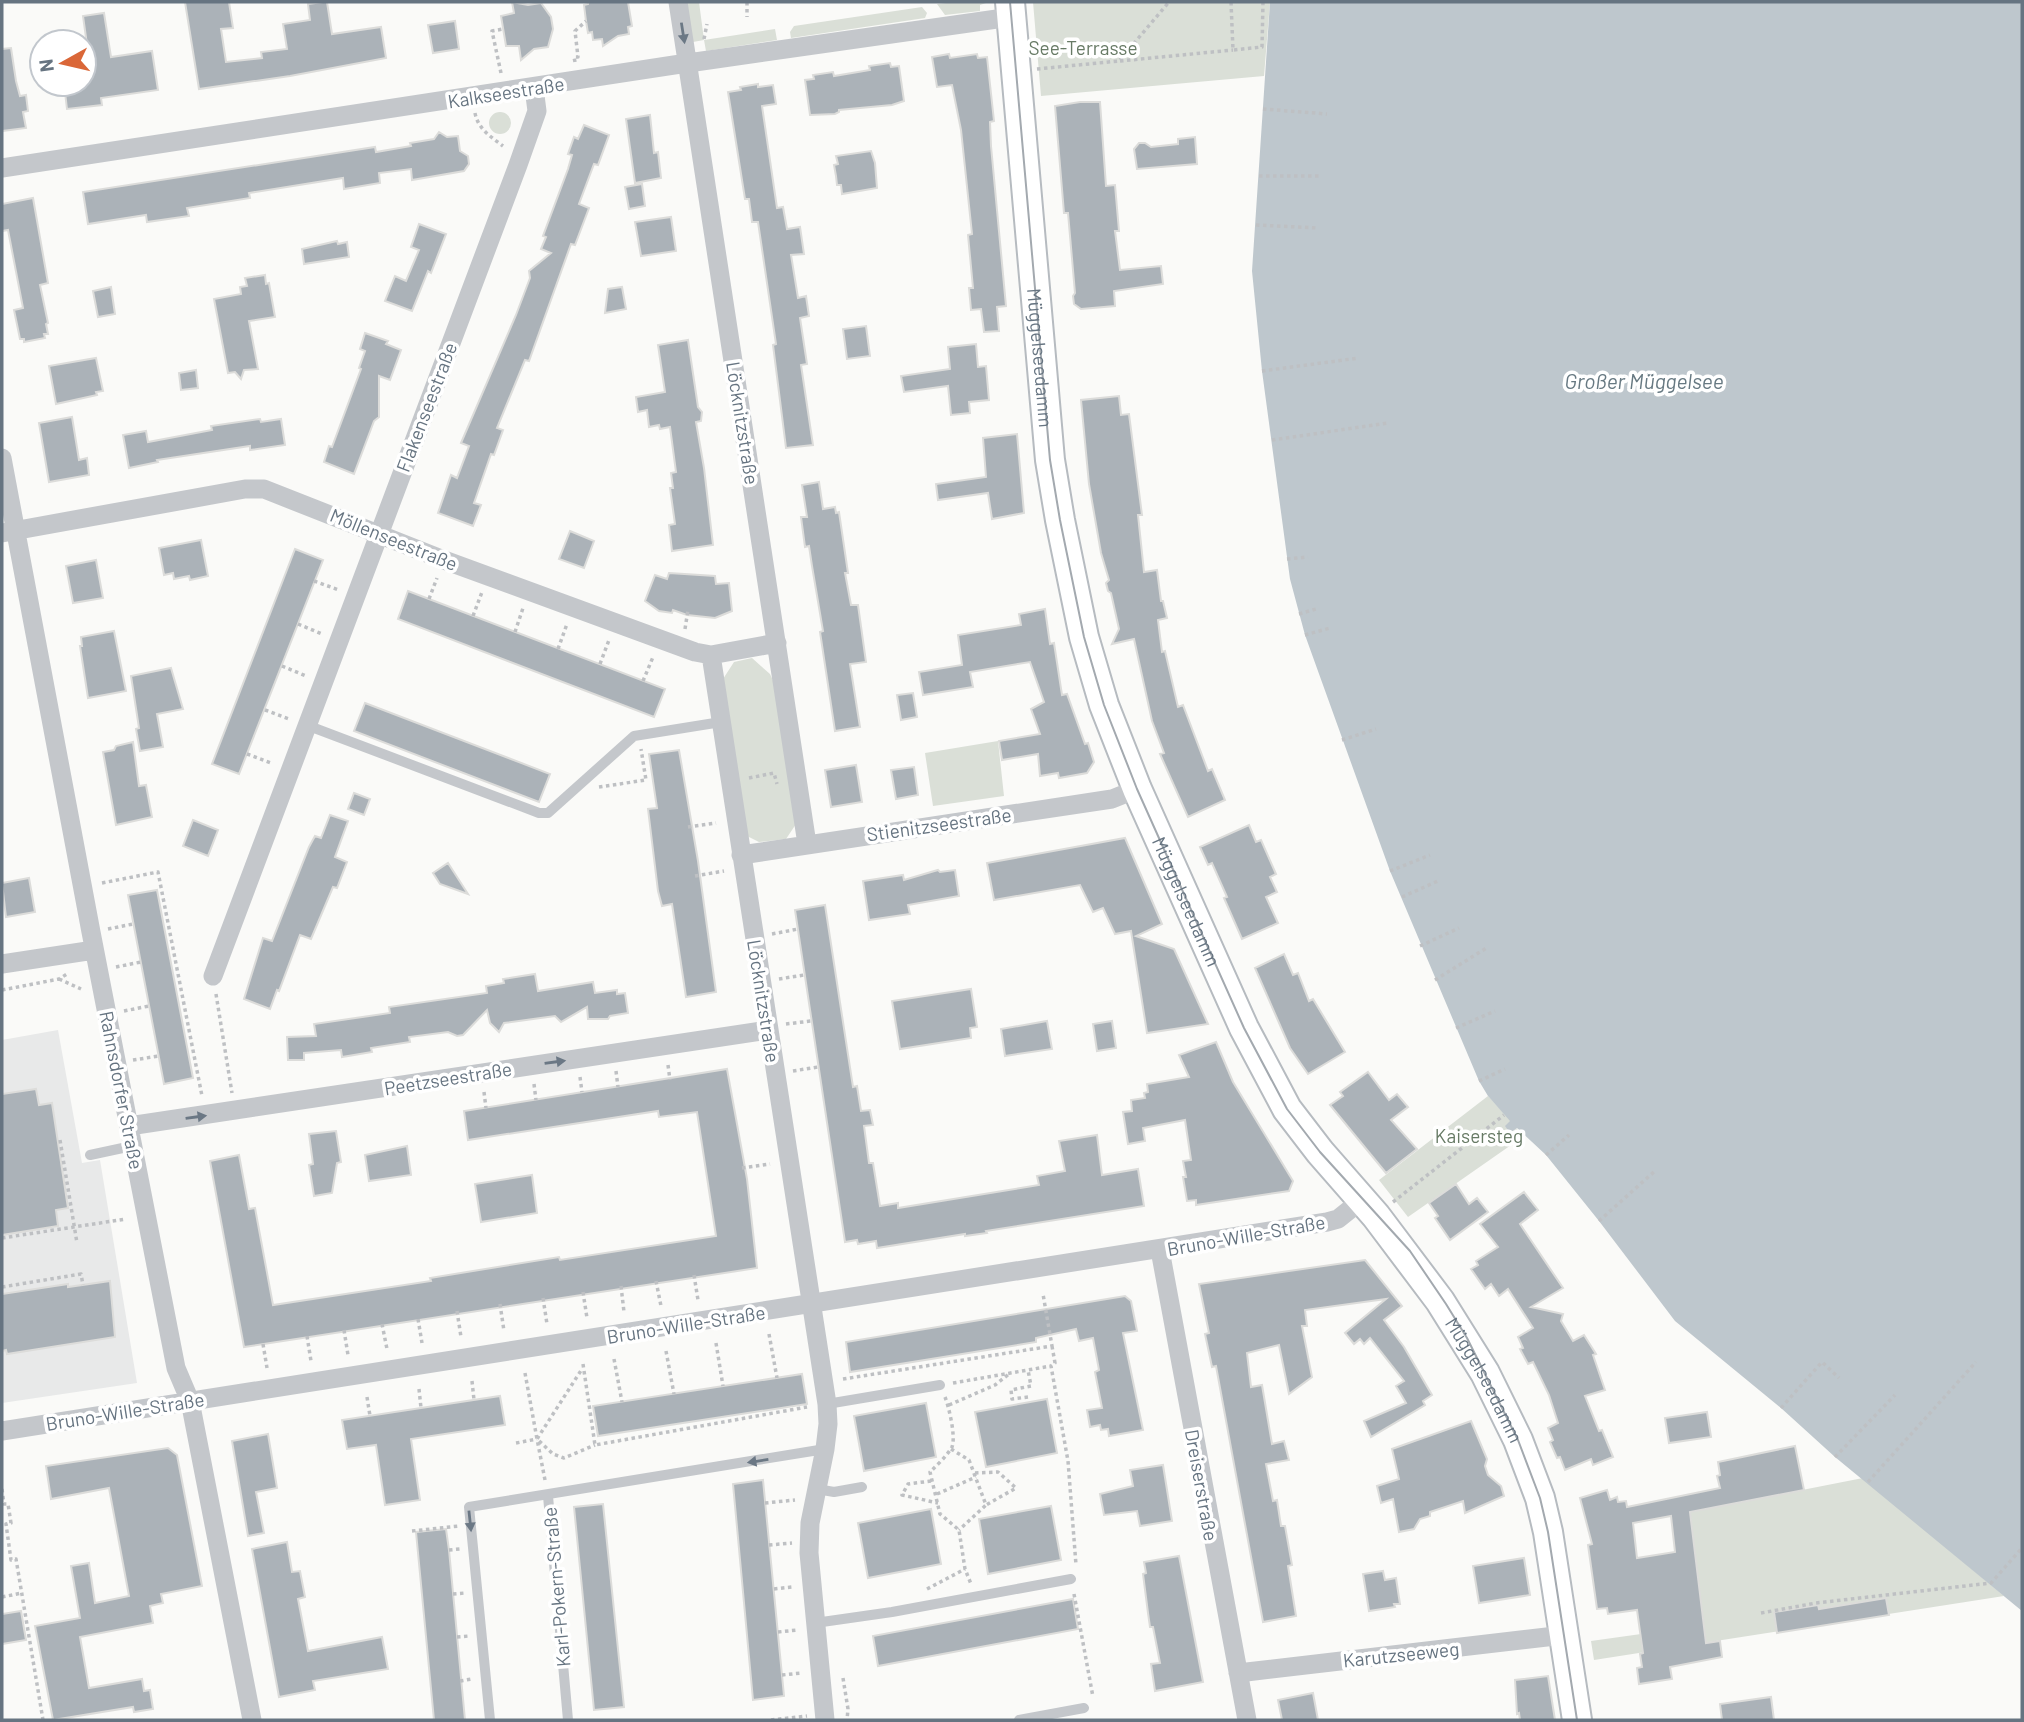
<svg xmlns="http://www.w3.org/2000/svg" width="2024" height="1722" font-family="Barlow,sans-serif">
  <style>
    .built { fill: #e8e9e9 }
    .green { fill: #dadfd7 }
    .water { fill: #bec7cd }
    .building { fill: #abb2b8; stroke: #dcdcda; stroke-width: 2; fill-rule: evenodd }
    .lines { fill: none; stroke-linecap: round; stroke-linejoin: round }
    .secondary-casing { stroke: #b6bbc0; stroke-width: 32 }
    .path { stroke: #bec0c3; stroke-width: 3.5; stroke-dasharray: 3.5 3.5; stroke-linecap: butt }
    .service { stroke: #c4c7cb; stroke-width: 10 }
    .minor { stroke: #c4c7cb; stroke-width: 19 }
    .secondary { stroke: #fff; stroke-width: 28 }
    .tram { stroke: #a3a9af; stroke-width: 2 }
    .oneway { fill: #6b7885 }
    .labels { text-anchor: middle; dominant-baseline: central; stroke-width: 7; stroke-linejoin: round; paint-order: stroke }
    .park-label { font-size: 19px; fill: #677a65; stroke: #fff }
    .street-label { font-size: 19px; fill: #667481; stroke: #fff }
    .water-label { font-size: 21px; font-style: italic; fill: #677982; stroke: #fff }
  </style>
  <rect width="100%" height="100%" fill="#fafaf8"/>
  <path class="built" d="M58 1030 82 1163 100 1160 137 1383 2 1403V1040Z"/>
  <path class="green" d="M686 2H699L704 40 775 29 777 40 706 51 704 40 693 42Z
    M955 2H989L980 5V11L945 15 937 4Z
    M1033 2H1270L1264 76 1041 96Z
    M922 7 927 13 925 18 791 38 790 32 794 26Z
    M489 123a11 11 0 1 1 22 0a11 11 0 1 1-22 0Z
    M752 658 770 674 776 687 796 824 786 839 759 842 747 836 723 679 734 662Z
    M998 741 1004 796 933 806 925 753Z
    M1488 1096 1511 1121V1133L1516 1128 1524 1136 1408 1217 1379 1180Z
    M1863 1478 2004 1596 1594 1660 1591 1641 1684 1628 1671 1516Z"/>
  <path class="water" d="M1270 2H2022V1611L1835 1457 1781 1408 1675 1321 1599 1221 1546 1155 1517 1128 1510 1133 1505 1126 1510 1121 1488 1096 1479 1081 1390 871 1305 635 1290 579 1262 371 1252 271Z"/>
  <path class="building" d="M185 2H229L233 28 221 29 226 62 262 58 261 52 287 49 283 24 310 20 308 4 323 2H327L332 34 381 27 386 58 290 76 199 89Z
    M512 2 528 5 541 3 551 17 553 29 548 47 534 49 521 60 519 46H506L501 16 514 13Z
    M588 2H628L632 26 628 27 629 34 618 36 603 46 602 39 593 40 592 32 588 33 586 21 584 5 588 4Z
    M104 13 111 57 152 51 158 90 101 98 102 105 67 109 64 84H84V60L89 59 83 16Z
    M455 21 459 49 433 53 428 25Z
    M11 48 16 81 20 96 26 95 28 111 23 112 26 128 2 131V49Z
    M949 54 950 58 977 54 978 58 987 57 994 121 990 122 991 146 1006 306 997 307 999 331 984 332 981 309 971 310 969 288H973L968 235 972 234 961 130 952 85 937 87 932 57Z
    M890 63 891 67 899 66 904 101 892 105 839 110V112L835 114 810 115 805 80 814 79 813 75 833 72 834 76 870 70 869 66Z
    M758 84V87L773 85 776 104 762 106 777 208 783 207 787 229 800 227 804 254 791 255 798 298 806 296 809 316 800 318 807 364 801 365 813 445 786 448 773 345 776 344 758 222H752L749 199H745L728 92 741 90 740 87Z
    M1080 102H1100L1106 186 1115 185 1119 231H1115L1120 270 1161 266 1163 284 1114 291 1115 306 1081 309 1074 304 1073 296 1075 293 1068 213H1064L1055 106Z
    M650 115 654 153 658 152 661 178 635 183 626 119Z
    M584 125 609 135 598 165 594 164 579 204 589 208 575 245 571 244 529 361 525 360 497 428 503 430 494 455 491 454 474 503 481 505 473 526 438 513 451 475 457 478 469 446 461 443 516 315 530 278 529 271 551 253 541 249 546 237 543 236 568 169 572 155 568 154 574 137 578 139Z
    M439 132 447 137 458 136 460 151 468 156 469 164 464 171 412 180 411 169 379 173 380 183 344 189 343 178 249 193 250 198 187 208 189 216 147 222 146 215 88 224 83 192 375 147 376 152 411 146 410 143 434 139Z
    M1195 137 1197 164 1137 169 1134 149 1139 143H1145L1151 147 1178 144V139Z
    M871 151 875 163 877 188 842 194 841 185H837L836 176 834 165 838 164 836 156Z
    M642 184 645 206 629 209 625 187Z
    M33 198 48 283 40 285 48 323 46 324 48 334H44L45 338 24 342V339H20L14 310 23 308 8 230 2 231V204Z
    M671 217 676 251 641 256 635 222Z
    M419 224 446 234 431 273 428 271 412 311 385 301 395 276 406 281 419 250 411 247Z
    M337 241 338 244 347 242 349 257 304 264 302 249Z
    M265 275 266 284 269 283 275 317 249 321 258 369 244 370 241 379 235 372 228 373 214 299 241 294 240 287 247 286 245 278Z
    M111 287 115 314 98 317 93 291Z
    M622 287 626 309 605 313 608 289Z
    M866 326 870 356 847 359 843 329Z
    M365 333 388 341 386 344 401 350 390 380 379 376V417L374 421 354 474 324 462 329 446 332 447 361 369 359 368 365 351 360 349Z
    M688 340 698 407 702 412 701 421 696 422 704 468 713 545 672 551 669 525 675 524 670 488H673L671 473 676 472 670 427 660 429 659 425 649 427 647 410 638 412 636 397 665 392 658 345Z
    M976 344 978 367 986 366 989 400 969 402 970 413 951 415 948 386 904 392 901 376 950 369 948 347Z
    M96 358 103 391 96 392 97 395 56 404 49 366Z
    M196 370 198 388 181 390 179 373Z
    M1119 396 1121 415 1129 414 1142 515H1138L1144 572 1157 570 1161 601H1163L1167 618 1158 620 1162 652 1165 651 1178 707 1183 705 1208 771 1212 769 1225 800 1188 817 1160 754 1164 753 1152 721 1134 639 1112 644 1119 629 1111 593 1108 591 1106 583 1109 580 1101 553 1089 484 1081 400Z
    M72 417 79 460 87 458 89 475 49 482 39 423Z
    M260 419 261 422 281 419 285 445 250 450V446L157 460 158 462 129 468 123 435 146 431 148 442 212 430 211 426Z
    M1017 434 1024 513 992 519 988 493 938 500 936 484 986 477 983 438Z
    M819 482 823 509 835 507 836 513 839 512 848 573H845L851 605H858L866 662 850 664 860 727 835 731 820 632 823 631 812 566 809 546 805 547 801 517H807L802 485Z
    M570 531 594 541 584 568 559 559Z
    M201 540 208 576 190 580 189 576 174 579 173 573 164 575 159 548Z
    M295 549 323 560 239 774 212 764Z
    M96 560 103 598 73 603 66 566Z
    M669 573 715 576 716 584 729 583 732 611 715 618 687 615 673 610 672 613 659 611 645 601 655 575 667 579Z
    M408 591 665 689 654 717 398 619Z
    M1045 609 1050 644 1054 643 1062 695 1067 694 1085 744 1088 743 1094 762 1087 773 1059 778 1058 773 1040 776 1038 754 1002 760 999 741 1040 734 1031 709 1044 702 1030 662 970 672 973 687 923 695 919 672 962 665 958 635 1021 625 1019 614Z
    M114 631 126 691 88 698 80 646H82L81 637Z
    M171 668 183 709 157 714 163 747 140 751 136 729 139 728 131 676Z
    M913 693 917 717 901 720 897 695Z
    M365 703 550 774 539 802 354 731Z
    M133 742 139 786 146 785 152 817 116 825 103 752 114 750 116 746Z
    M679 750 698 861 716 992 686 997 672 904 662 906 658 891 648 809 657 808 649 754Z
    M856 765 862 802 831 807 825 770Z
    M914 767 918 795 896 799 891 770Z
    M354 793 370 799 364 815 348 809Z
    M330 815 348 821 335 857 347 862 337 888 333 887 311 939 300 935 279 991 277 990 270 1009 244 999 263 938 272 941 309 847 315 836 321 838Z
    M193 820 218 830 208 856 183 846Z
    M1249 825 1256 842 1261 840 1276 874 1270 877 1277 892 1266 897 1278 923 1242 939 1224 898 1227 897 1212 863 1208 865 1200 847Z
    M1125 838 1162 924 1136 936 1174 949 1208 1024 1147 1033 1131 931 1115 934 1103 908 1093 912 1080 885 994 900 987 863Z
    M448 863 468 894 440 884 433 873Z
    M938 870 940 872 955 870 959 896 908 905 910 914 869 920 863 881 903 875 904 880Z
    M29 878 35 912 6 917 2 883Z
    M157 890 193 1078 164 1084 128 895Z
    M825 905 853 1087 857 1086 861 1111 870 1110 873 1125 864 1126 869 1163H873L880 1206 898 1203V1208L1039 1185 1037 1176 1065 1171 1059 1141 1097 1135 1102 1175 1138 1169 1144 1206 986 1231 987 1233 965 1236V1234L877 1248 876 1241 858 1244 857 1240 845 1242 795 910Z
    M1284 954 1293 975 1298 973 1309 1001 1313 999 1345 1052 1308 1074 1290 1048 1255 968Z
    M535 974 538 991 593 982 595 993 617 990V994L625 993 628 1013 610 1016 608 1019H588L587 1007 561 1022 555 1016 504 1023 499 1032 490 1023 487 1010 463 1035 457 1036 448 1032 409 1037 410 1042 371 1048 372 1052 342 1057 341 1050 304 1053V1060H288L287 1037 316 1036 314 1024 390 1013 389 1007 487 993 486 986 504 983 503 979Z
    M971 989 977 1027 970 1028 971 1038 900 1049 892 1001Z
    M1047 1021 1052 1049 1005 1056 1001 1029Z
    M1112 1021 1116 1048 1097 1051 1093 1024Z
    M1216 1042 1233 1082 1293 1181 1289 1191 1196 1205V1200L1187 1201 1183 1177H1186L1183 1161 1191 1160 1185 1120 1143 1128 1145 1141 1128 1144 1123 1112 1132 1111 1131 1100 1145 1098 1144 1093 1148 1092 1147 1084 1189 1077 1179 1055Z
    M727 1069 747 1179 757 1268 244 1347 210 1161 239 1155 249 1209 255 1208 273 1305 431 1281 430 1278 559 1257 560 1260 716 1236 697 1112 659 1117 658 1111 468 1140 464 1111Z
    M1368 1072 1389 1100 1397 1094 1408 1107 1391 1120 1417 1149 1386 1173 1330 1105 1343 1096 1340 1092Z
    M36 1089 39 1105 52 1103 68 1208 56 1210 58 1226 2 1235V1094Z
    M336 1131 341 1162 337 1163 332 1193 314 1196 309 1165 313 1164 309 1134Z
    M407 1146 411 1175 369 1181 365 1155Z
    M532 1175 537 1213 481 1222 475 1184Z
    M1456 1184 1469 1204 1477 1198 1488 1212 1450 1240 1435 1218 1438 1216 1429 1203Z
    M1524 1192 1538 1210 1520 1224 1563 1288 1531 1307 1563 1314 1561 1321 1573 1341 1584 1335 1596 1354 1593 1355 1605 1390 1585 1396 1599 1431 1602 1430 1613 1457 1593 1465 1591 1459 1565 1470 1560 1457 1557 1458 1550 1442 1553 1440 1548 1428 1558 1423 1549 1395 1533 1362 1528 1364 1520 1349 1523 1348 1518 1337 1533 1328 1508 1289 1499 1296 1491 1284 1485 1289 1471 1269 1478 1265 1476 1261 1498 1247 1480 1224Z
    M1365 1260 1402 1306 1384 1320 1404 1347 1432 1395 1423 1401 1425 1405 1371 1437 1364 1421 1406 1403 1396 1386 1404 1381 1370 1338 1364 1344 1360 1339 1354 1344 1345 1333 1386 1299 1305 1310 1307 1326H1302L1312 1377 1289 1394 1279 1345 1247 1353 1251 1387 1262 1385 1272 1444 1284 1441 1289 1460 1266 1464 1273 1501 1277 1500 1281 1526H1285L1292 1565 1288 1566 1296 1616 1263 1622 1216 1366 1212 1367 1205 1334 1209 1333 1199 1284Z
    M110 1281 115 1337 7 1354 6 1350 2 1351V1294L68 1284V1287Z
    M1125 1296 1131 1301 1137 1331 1123 1333 1143 1430 1109 1436 1108 1429 1101 1430 1100 1425 1090 1427 1087 1410 1102 1408 1095 1372 1099 1370 1093 1338 1079 1341 1076 1329 1036 1338V1342L850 1372 846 1342Z
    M802 1374 807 1404 598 1436 593 1406Z
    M500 1396 505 1425 411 1439 420 1500 385 1505 376 1445 347 1449 342 1420Z
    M1047 1399 1057 1453 986 1467 975 1412Z
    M926 1403 936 1457 864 1471 854 1416Z
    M1707 1412 1711 1437 1669 1443 1665 1418Z
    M1471 1421 1487 1459 1485 1466 1488 1475 1501 1486 1504 1496 1465 1513 1463 1501 1430 1512V1516L1420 1519 1414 1529 1399 1532 1393 1499 1381 1503 1377 1486 1399 1479 1392 1449Z
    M268 1434 277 1488 256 1492 264 1533 248 1536 232 1441Z
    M1795 1446 1804 1490 1690 1512 1706 1643 1720 1641 1722 1657 1670 1667 1672 1679 1639 1684 1637 1668 1642 1667 1640 1654 1643 1653 1637 1610 1608 1614 1607 1608 1597 1609 1588 1545 1592 1544 1580 1498 1607 1490 1610 1500 1617 1497 1618 1502 1626 1501 1627 1507 1720 1488 1717 1476 1720 1475 1718 1462ZM1671 1516 1675 1552 1637 1558 1633 1523Z
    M168 1448 177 1455 202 1586 161 1594 163 1603 150 1606 153 1623 80 1637 89 1688 142 1679 144 1691 150 1690 153 1709 134 1712 133 1707 53 1720 35 1626 80 1618 71 1566 89 1563 95 1603 129 1596 109 1488 51 1499 46 1466Z
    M1163 1465 1172 1521 1140 1526 1137 1511 1104 1515 1100 1494 1133 1486 1130 1470Z
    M763 1480 784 1696 753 1700 733 1484Z
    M603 1504 624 1707 594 1710 574 1507Z
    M1051 1506 1061 1560 988 1574 979 1519Z
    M931 1509 941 1564 868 1578 858 1523Z
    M446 1529 449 1550 465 1720H434L416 1532Z
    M287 1542 292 1572 300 1571 305 1597 298 1599 308 1651 382 1637 388 1669 313 1681 315 1690 279 1697 252 1549Z
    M1179 1556 1203 1682 1155 1691 1151 1664 1160 1663 1153 1627H1150L1148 1613 1143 1574 1146 1573 1144 1562Z
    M1524 1558 1530 1595 1479 1603 1473 1566Z
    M1383 1571 1385 1580 1396 1578 1400 1604H1394L1395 1607 1369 1611 1363 1574Z
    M1886 1598 1889 1615 1777 1633 1774 1612 1818 1605 1819 1609Z
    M1073 1599 1078 1629 878 1666 873 1636Z
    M21 1611 26 1640 2 1644V1614Z
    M1548 1676 1555 1720H1520L1519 1713 1517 1714 1515 1680Z
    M1313 1693 1318 1720H1282L1278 1700Z
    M1771 1697 1774 1720H1722L1720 1704Z"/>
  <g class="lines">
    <g class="secondary-casing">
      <g id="secondary">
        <path id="s1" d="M1010 2 1050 460 1060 520 1084 637 1104 705 1137 789 1244 1028 1287 1109 1320 1152 1376 1216 1440 1301 1485 1373 1518 1440 1540 1498 1548 1532 1577 1720"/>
      </g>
    </g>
    <path class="path" d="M747 2V17
      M1231 2 1233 50 1262 47 1263 2
      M704 39 707 24
      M1120 61 1233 50
      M575 62 574 57H578L575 31 586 21
      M1037 69 1119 61 1169 2
      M501 73 492 31 503 29
      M1263 109 1327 114
      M475 113C478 129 491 137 503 146
      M1259 176H1320
      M1256 225 1318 228
      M1262 371 1359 358
      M1272 440 1388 423
      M1287 559 1308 557
      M314 581 339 590
      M429 599 437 578
      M1299 614 1316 609
      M473 616 482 592
      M298 624 322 634
      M685 629 688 610
      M515 632 523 608
      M1305 635 1330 628
      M558 649 567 624
      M600 664 609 640
      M282 666 306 676
      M643 681 653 657
      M265 710 289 719
      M1342 740 1376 729
      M247 754 271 763
      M749 778 774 773 777 784
      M599 787 646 780 641 749
      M688 827 716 823
      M1390 871 1430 855
      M695 876 724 871
      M102 883 158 872 202 1096
      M1402 897 1440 880
      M108 929 133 924
      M772 934 798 929
      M1420 946 1459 928
      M116 967 141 962
      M59 979 81 989
      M779 979 804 975
      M1435 980 1488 947
      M2 990 59 979 67 974
      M216 994 232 1093
      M124 1011 149 1006
      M786 1024 811 1021
      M1456 1028 1495 1011
      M133 1060 159 1056
      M668 1065 670 1080
      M616 1071 618 1087
      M793 1071 818 1067
      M580 1077 582 1092
      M1479 1081 1505 1069
      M534 1084 536 1100
      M484 1092 486 1108
      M60 1140 77 1243
      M1546 1155 1569 1135
      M742 1168 770 1164
      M1393 1202 1504 1115
      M1599 1221 1656 1170
      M2 1238 126 1219
      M694 1275 698 1300
      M656 1281 661 1306
      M621 1286 624 1312
      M2 1287 81 1274 83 1285
      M583 1292 587 1318
      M543 1298 547 1324
      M500 1304 504 1331
      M457 1311 461 1337
      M418 1319 422 1343
      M382 1324 387 1349
      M344 1330 348 1355
      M769 1334 777 1378
      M307 1336 311 1361
      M716 1343 723 1386
      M263 1344 267 1368
      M1052 1346 1055 1363 1051 1366 1068 1461 1076 1565
      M666 1351 674 1394
      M614 1359 622 1402
      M583 1364 595 1445 807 1407
      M525 1373 537 1439 553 1454 564 1458 595 1445
      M843 1379 1052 1346 1043 1294
      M472 1381 474 1400
      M953 1383 1051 1366
      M419 1389 421 1408
      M367 1397 370 1416
      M945 1397C949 1407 956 1437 952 1447 947 1456 937 1465 930 1472L940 1514 959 1530 965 1569 971 1584
      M1028 1397 1012 1399 1011 1390 1031 1386 1028 1370
      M949 1405 995 1385 1009 1374
      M1781 1408 1822 1362 1839 1378
      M516 1443 537 1439
      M951 1449 969 1460 986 1505 959 1530
      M1835 1457 1895 1395
      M975 1473 998 1472 1016 1488 986 1505
      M545 1480 537 1439 582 1369
      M931 1481 908 1484 902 1495 938 1503
      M1868 1482 1976 1362
      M2 1489 4 1504H8L11 1523 6 1524 11 1560 16 1559 43 1720
      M937 1494 976 1477
      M765 1503 795 1500
      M412 1531 459 1526
      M769 1545 792 1543
      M449 1550 460 1549
      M774 1589 792 1587
      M927 1589 965 1569
      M453 1594 465 1593
      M1074 1594 1093 1697
      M2 1597 22 1593
      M1761 1613 1816 1603 1991 1583 2022 1548
      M778 1632 797 1630
      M457 1637 469 1636
      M782 1675 801 1673
      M843 1678 848 1709 847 1720
      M460 1681 472 1679
      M771 1720 807 1716"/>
    <path class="service" d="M309 726 539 813H548L634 736 721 722
      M90 1155 132 1146
      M827 1404 940 1385
      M817 1489 834 1492 862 1487
      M548 1496 568 1720
      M815 1623 892 1612 1071 1579
      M490 1720 469 1507 825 1449
      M1019 1720 1084 1708"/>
    <path class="minor" d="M678 2 807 844
      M2 168 674 65 1011 17
      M2 458 91 932 176 1368 190 1401 252 1720
      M2 533 245 489H264L444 560 695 652 711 655 777 643
      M711 655 827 1404 828 1424 825 1449 810 1523 809 1553 825 1720
      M741 855 1112 799 1137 789
      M2 964 94 950
      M213 976 518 165 537 111 534 88
      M129 1126 768 1030
      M1160 1250 1247 1720
      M2 1431 1327 1222 1338 1219 1363 1199
      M1238 1673 1564 1635"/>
    <use href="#secondary" class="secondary"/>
    <path class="tram" d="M1010 2 1050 460 1060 520 1084 637 1104 705 1137 789 1244 1028 1287 1109 1320 1152 1410 1251 1446 1304 1467 1338 1518 1440 1540 1498 1548 1532 1577 1720"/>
  </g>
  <defs><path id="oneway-solid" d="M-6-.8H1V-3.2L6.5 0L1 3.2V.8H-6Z" transform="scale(1.75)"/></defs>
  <g class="oneway">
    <use href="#oneway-solid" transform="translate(683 33) rotate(81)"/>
    <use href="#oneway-solid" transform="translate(555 1062) rotate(-8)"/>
    <use href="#oneway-solid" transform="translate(196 1117) rotate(-8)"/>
    <use href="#oneway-solid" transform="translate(758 1461) rotate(171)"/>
    <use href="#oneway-solid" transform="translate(470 1521) rotate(84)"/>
  </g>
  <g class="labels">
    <g class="park-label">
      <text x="1083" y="47">See-Terrasse</text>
      <text x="1479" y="1135">Kaisersteg</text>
    </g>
    <g class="street-label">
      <text transform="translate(506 92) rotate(-9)">Kalkseestraße</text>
      <text stroke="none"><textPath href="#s1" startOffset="357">Müggelseedamm</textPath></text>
      <text transform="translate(426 407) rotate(-69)">Flakenseestraße</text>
      <text transform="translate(743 423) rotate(81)">Löcknitzstraße</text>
      <text transform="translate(394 539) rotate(22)">Möllenseestraße</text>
      <text transform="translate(939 824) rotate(-8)">Stienitzseestraße</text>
      <text stroke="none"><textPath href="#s1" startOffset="924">Müggelseedamm</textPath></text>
      <text transform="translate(764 1001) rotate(81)">Löcknitzstraße</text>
      <text transform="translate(448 1078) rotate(-9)">Peetzseestraße</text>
      <text transform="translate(122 1090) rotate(79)">Rahnsdorfer Straße</text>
      <text transform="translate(1246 1235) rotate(-10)">Bruno-Wille-Straße</text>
      <text transform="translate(686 1324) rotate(-9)">Bruno-Wille-Straße</text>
      <text stroke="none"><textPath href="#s1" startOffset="1491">Müggelseedamm</textPath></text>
      <text transform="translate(125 1411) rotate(-9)">Bruno-Wille-Straße</text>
      <text transform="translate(1202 1485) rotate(80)">Dreiserstraße</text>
      <text transform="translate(556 1587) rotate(-95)">Karl-Pokern-Straße</text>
      <text transform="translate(1401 1654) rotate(-6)">Karutzseeweg</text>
    </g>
    <g class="water-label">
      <text x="1644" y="380">Großer Müggelsee</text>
    </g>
  </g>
  <rect width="2024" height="1722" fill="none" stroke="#667481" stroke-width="7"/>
  <g transform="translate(63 63) rotate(262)"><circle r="33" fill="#ffffff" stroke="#c2c7cd" stroke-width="2"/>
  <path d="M0-5L12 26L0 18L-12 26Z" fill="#da6738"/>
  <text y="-10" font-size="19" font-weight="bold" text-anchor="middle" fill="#667481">N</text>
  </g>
</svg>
